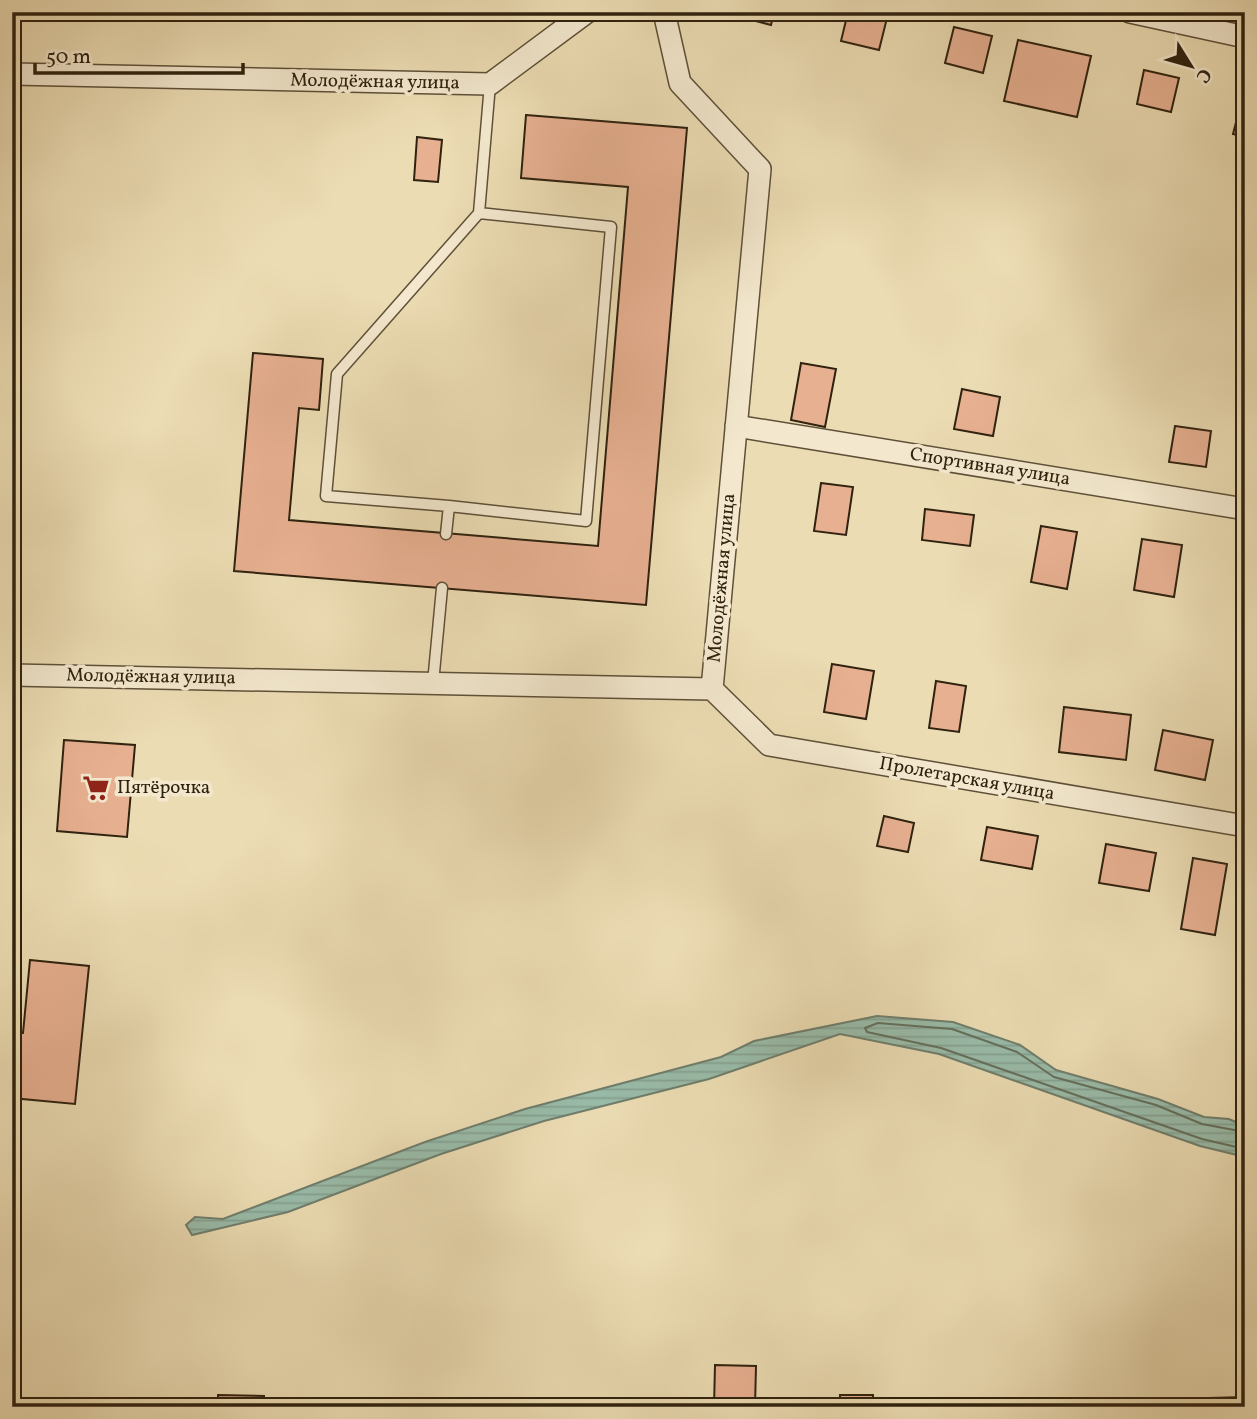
<svg xmlns="http://www.w3.org/2000/svg" width="1257" height="1419" font-family="Vollkorn,serif">
  <style>
    .water { fill: url(#water-rules); stroke: #6f7e6c; stroke-width: 2 }
    .lines { fill: none; stroke-linecap: round; stroke-linejoin: round }
    .shore { stroke: #646f5c; stroke-width: 2 }
    .building { fill: #e7b091; stroke: #2f220f; stroke-width: 2 }
    .lane-casing { stroke: #5e5038; stroke-width: 13 }
    .street-casing { stroke: #5e5038; stroke-width: 24 }
    .lane { stroke: #f3e8ce; stroke-width: 10 }
    .street { stroke: #f3e8ce; stroke-width: 21 }
    .labels { text-anchor: middle; dominant-baseline: central; stroke-width: 7; stroke-linejoin: round; paint-order: stroke }
    .street-label { font-size: 19px; fill: #2f220f; stroke: #f3e8ce }
    .poi-label { font-size: 19px; fill: #2f220f; stroke: #f3e8ce; text-anchor: start }
  </style>
  <defs>
    <pattern id="water-rules" width="6" height="5" patternUnits="userSpaceOnUse" patternTransform="scale(1.75)"><rect width="6" height="5" fill="#99bcaa"/><path d="M0 2.5h6" fill="none" stroke="#84a191"/></pattern>
  </defs>
  <rect width="100%" height="100%" fill="#ecdcb3"/>
  <filter id="stains"><feTurbulence type="fractalNoise" baseFrequency=".00286" numOctaves="4"/><feColorMatrix values="0 0 0 0 .2 0 0 0 0 .09 0 0 0 0 .02 0 0 0 .5 -.17"/></filter>
  <radialGradient id="worn" r=".72"><stop offset=".6" stop-color="#630" stop-opacity="0"/><stop offset="1" stop-color="#630" stop-opacity=".3"/></radialGradient>
  <path class="water" d="M877 1016 953 1022 1020 1045 1056 1070 1158 1099 1204 1117 1229 1119 1245 1126V1157L1200 1146 939 1054 840 1034 709 1079 544 1121 441 1154 288 1212 192 1235 186 1225 195 1217 223 1219 425 1142 525 1109 721 1057 754 1041Z"/>
  <g class="lines">
    <path class="shore" d="M1245 1132 1202 1124 1156 1105 1054 1077 1017 1052 952 1029 878 1023 865 1028 867 1032 941 1048 1202 1139 1245 1149"/>
  </g>
  <path class="building" d="M738 12H774L771 25 737 16Z
    M848 12 888 14 879 50 841 41Z
    M954 27 992 36 983 73 945 63Z
    M1018 40 1091 56 1077 117 1004 101Z
    M1144 70 1179 78 1171 112 1137 104Z
    M1244 91H1245V137L1233 134Z
    M526 115 687 128 646 605 234 571 253 353 323 359 319 410 299 408 289 520 598 546 628 187 521 178Z
    M417 137 442 140 438 182 414 180Z
    M801 363 836 369 825 427 791 420Z
    M962 389 1000 397 993 436 954 429Z
    M1175 426 1211 431 1206 467 1169 462Z
    M821 483 853 487 846 535 814 531Z
    M925 509 974 515 970 546 922 540Z
    M1041 526 1077 532 1067 589 1031 582Z
    M1142 539 1182 545 1174 597 1134 590Z
    M832 664 874 671 866 719 824 712Z
    M936 681 966 686 959 732 929 728Z
    M1064 707 1131 715 1126 760 1059 752Z
    M1163 730 1213 740 1205 780 1155 770Z
    M64 740 135 745 127 837 57 831Z
    M884 816 914 823 908 852 877 846Z
    M987 827 1038 836 1032 869 981 860Z
    M1106 844 1156 853 1149 891 1099 883Z
    M1193 858 1227 864 1215 935 1181 929Z
    M30 960 89 966 75 1104 12 1098V1032L23 1033Z
    M715 1365 756 1366 755 1407H714Z
    M218 1395 264 1396V1407H218Z
    M840 1395H873V1407H840Z
    M1245 1397V1407H1208V1398Z
    M469 1398 509 1399V1407H469Z
    M995 1399V1407H961V1400Z
    M369 1401V1407H342V1402Z"/>
  <g class="lines">
    <g class="lane-casing">
      <path id="lane" d="M449 506 586 521 611 227 479 213
        M446 534 449 506 326 496 337 374 479 213 490 84
        M433 683 442 588"/>
    </g>
    <g class="street-casing">
      <path id="street" d="M664 12 680 83 760 169 712 689
        M1130 12 1245 37
        M12 74 490 84 587 12
        M736 426 1245 509
        M12 675 712 689
        M712 689 769 745 1245 826"/>
    </g>
    <use href="#lane" class="lane"/>
    <use href="#street" class="street"/>
  </g>
  <defs>
    <g id="supermarket-bare" transform="scale(2.1)"><path d="M-6-5.5h2.5l.6 2H6L4.5 2H-2.5L-4.4-4H-6ZM-1.5 3.2a1.3 1.3 0 1 0 .1 0ZM3 3.2a1.3 1.3 0 1 0 .1 0Z" fill="#8f2418" stroke="#f3e8ce" stroke-width="2.5" paint-order="stroke"/></g>
  </defs>
  <g fill-rule="evenodd">
    <use href="#supermarket-bare" x="96" y="788"/>
  </g>
  <g class="labels">
    <g class="street-label">
      <text transform="translate(375 82) rotate(1)">Молодёжная улица</text>
      <text transform="translate(990 467) rotate(9)">Спортивная улица</text>
      <text transform="translate(722 578) rotate(-85)">Молодёжная улица</text>
      <text transform="translate(151 677) rotate(1)">Молодёжная улица</text>
      <text transform="translate(967 779) rotate(10)">Пролетарская улица</text>
    </g>
    <g class="poi-label">
      <text x="117" y="788">Пятёрочка</text>
    </g>
  </g>
  <rect width="1257" height="1419" fill="none" stroke="#ecdcb3" stroke-width="42"/>
  <rect x="14" y="14" width="1229" height="1391" fill="none" stroke="#2f220f" stroke-width="3.5"/>
  <rect x="21" y="21" width="1215" height="1377" fill="none" stroke="#2f220f" stroke-width="2"/>
  <g transform="translate(1191 66) rotate(127)" stroke="#f3e8ce" stroke-width="5" paint-order="stroke">
  <path d="M0-5L12 26L0 18L-12 26Z" fill="#2f220f"/>
  <text y="-10" font-size="19" font-weight="bold" text-anchor="middle" fill="#2f220f">С</text>
  </g>
  <path d="M35 63v10h208v-10" fill="none" stroke="#2f220f" stroke-width="3.5"/>
  <text x="46" y="63" font-size="21" fill="#2f220f" stroke="#f3e8ce" stroke-width="5" paint-order="stroke">50 m</text>
  <rect width="100%" height="100%" filter="url(#stains)"/>
  <rect width="100%" height="100%" fill="url(#worn)"/>
</svg>
